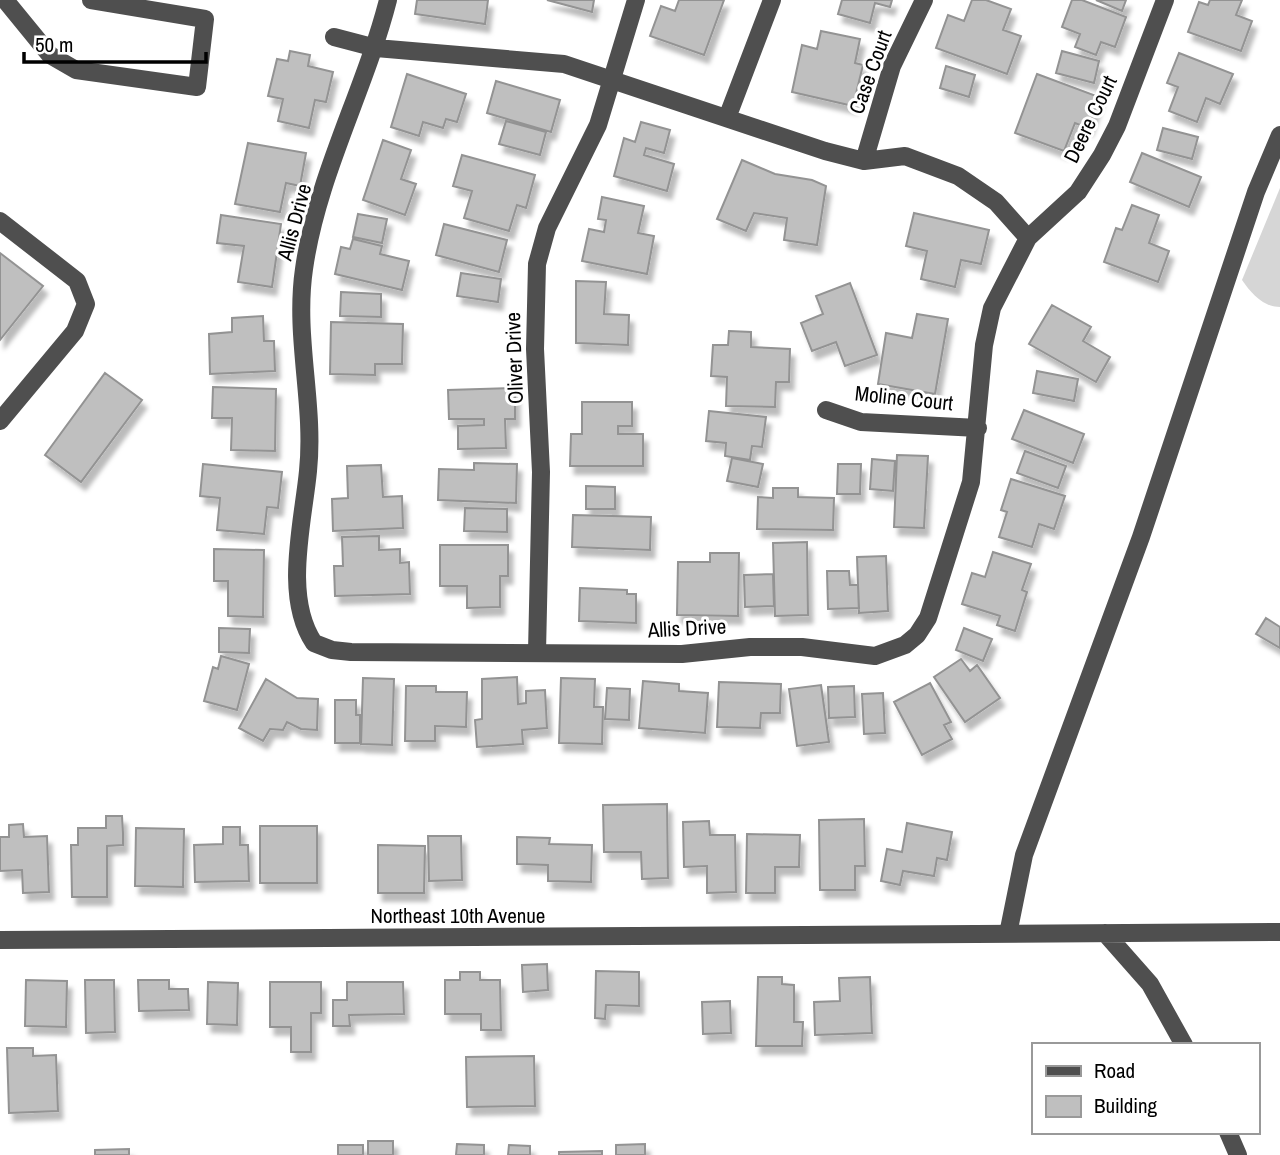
<svg xmlns="http://www.w3.org/2000/svg" width="1280" height="1155" font-family="'Archivo Narrow',sans-serif">
  <style>
    .green { fill: #d6d6d6 }
    .building { fill: #bfbfbf; stroke: #939393; stroke-width: 2; filter: url(#shadow) }
    .lines { fill: none; stroke-linecap: round; stroke-linejoin: round }
    .minor { stroke: #4f4f4f; stroke-width: 18 }
    .labels { text-anchor: middle; dominant-baseline: central; stroke-width: 6; stroke-linejoin: round; paint-order: stroke }
    .street-label { font-size: 21px; fill: #000; stroke: #fff }
  </style>
  <defs>
    <filter id="shadow"><feDropShadow dx="4.5" dy="8" stdDeviation="2" flood-color="#0004"/></filter>
  </defs>
  <rect width="100%" height="100%" fill="#fff"/>
  <path class="green" d="M1280 188V307C1263 307 1251 293 1242 280Z"/>
  <path class="building" d="M417 0H488L485 24 415 14Z
    M547 0H594L592 12Z
    M679 0H724L704 55 650 36 661 6 675 11Z
    M842 0H892L890 7 875 3 870 23 838 14Z
    M972 0H986L1011 9 1003 30 1021 36 1007 74 936 48 948 15 964 21Z
    M1072 0H1082L1126 17 1115 47 1101 42 1096 55 1075 47 1080 34 1062 27Z
    M1096 0H1126L1122 11Z
    M1210 0H1242L1236 15 1252 21 1241 51 1188 32 1199 2 1208 5Z
    M821 31 860 39 855 63 863 65 853 106 792 92 802 45 817 49Z
    M290 51 310 55 308 66 333 72 326 102 315 100 309 128 278 121 283 99 268 96 277 59 288 61Z
    M1062 51 1099 61 1094 83 1056 73Z
    M1179 53 1233 74 1220 104 1206 98 1197 122 1169 111 1178 87 1167 83Z
    M946 66 975 75 969 97 940 88Z
    M407 74 466 94 457 122 446 119 443 128 423 122 419 136 391 127Z
    M1037 74 1099 97 1088 128 1075 123 1064 151 1015 133Z
    M496 81 560 100 551 132 487 113Z
    M506 121 546 132 540 155 499 144Z
    M641 122 670 130 664 153 646 148 644 155 674 164 667 191 614 176 624 138 635 142Z
    M1163 128 1198 137 1192 159 1157 150Z
    M383 140 411 150 401 179 416 184 405 215 363 200Z
    M248 143 306 153 300 186 286 183 280 212 235 204Z
    M1142 153 1201 177 1189 207 1130 182Z
    M462 155 535 175 526 208 517 205 509 231 464 218 472 191 453 186Z
    M742 160 775 174 812 180 826 186 817 245 784 240 787 218 754 213 746 231 717 219Z
    M602 197 644 206 638 233 654 236 647 274 582 261 589 229 604 232 606 220 598 219Z
    M1132 205 1159 215 1149 243 1169 251 1158 282 1104 262 1116 228 1122 230Z
    M914 213 989 230 981 264 961 260 955 287 921 279 927 251 906 246Z
    M358 214 387 219 382 243 353 237Z
    M221 215 281 224 272 287 238 282 244 246 217 243Z
    M444 224 507 240 499 272 436 255Z
    M353 239 382 246 380 254 409 261 402 290 335 274 341 247 350 249Z
    M0 253 43 286 0 340Z
    M461 273 501 279 498 302 457 296Z
    M576 281 606 282 604 314 629 315 628 345 576 343Z
    M850 283 877 355 845 366 836 342 812 351 801 323 823 314 816 296Z
    M341 292 381 294V317L340 316Z
    M1052 305 1091 327 1083 341 1110 357 1096 382 1029 344Z
    M917 314 948 319 935 394 878 384 886 333 912 338Z
    M263 316 264 341H274L275 371 210 374 209 334 232 332V318Z
    M331 322 403 324 402 364H375V375L330 374Z
    M729 331 751 332V347L790 349 789 382H776L775 407 726 406 727 377 711 376 713 345H728Z
    M1037 371 1078 379 1074 401 1033 393Z
    M105 373 142 400 81 482 45 455Z
    M213 387 276 389 275 451 231 450 232 418H212Z
    M515 388V419H505L506 448 458 449V426L484 425V419H449L448 390Z
    M582 402H632V426H618V434H643V466H570L571 434H582Z
    M1024 410 1084 434 1073 463 1012 439Z
    M709 411 766 417 762 447 752 446 750 460 725 456 726 443 706 441Z
    M1025 451 1066 466 1058 488 1017 473Z
    M897 455 928 456 924 528 894 527Z
    M732 458 763 464 758 487 727 481Z
    M872 459 895 461 893 491 870 489Z
    M474 463 517 464 516 503 438 500 439 469 474 470Z
    M203 464 282 472 278 508 267 507 264 534 217 530 220 498 200 496Z
    M838 464H861L860 494H837Z
    M381 465 383 497 402 496 403 528 333 531 332 499 348 498 347 466Z
    M1011 479 1065 496 1054 529 1039 524 1032 547 999 537 1007 512 1001 510Z
    M586 486 615 487V509H586Z
    M773 488H798V497L834 498 833 530 757 529 758 497 773 498Z
    M465 508 507 509V532L464 531Z
    M573 515 651 517 650 550 572 547Z
    M379 536V550L400 549V563L409 562 410 594 335 596 334 566H343L342 537Z
    M807 542 808 615 775 616 773 543Z
    M440 545H508V576H500V607L467 608V586H440Z
    M214 549 264 550 263 617 228 616V581H214Z
    M993 552 1031 564 1022 590 1027 592 1015 631 997 625 1000 616 962 604 972 573 985 577Z
    M710 553H739L738 616 677 615 678 562H710Z
    M886 556 888 611 859 613 857 557Z
    M827 571H849L850 585H858L859 608 828 609Z
    M773 574 774 606 745 607 744 575Z
    M580 588 627 590V594H636V623L579 621Z
    M1266 618 1280 627V648L1256 634Z
    M219 628 250 629 249 653 219 652Z
    M964 628 992 639 983 661 956 650Z
    M221 656 249 664 237 710 204 701 213 667 218 669Z
    M961 659 970 671 977 665 1000 698 965 722 934 677Z
    M517 677 518 704 526 703V691L545 690 547 728 522 730 523 744 477 747 475 720 482 719V679Z
    M363 678 394 679 392 745 361 744Z
    M561 678 595 679 594 707H603L602 744 559 743Z
    M266 679 297 698 318 699 317 730 301 729 287 722 283 730 270 729 263 741 239 728Z
    M643 681 679 684V691L708 693 705 733 639 728Z
    M719 682 781 684 780 713H761L760 728 717 727Z
    M930 683 951 722 944 725 952 739 922 755 894 702Z
    M821 685 829 742 797 746 789 689Z
    M406 686H436V692H467L466 727 435 726V741H405Z
    M854 686 855 717 829 718 828 687Z
    M607 688 630 689 629 720 605 719Z
    M883 693 885 733 864 734 862 694Z
    M335 700H356V715H360V743H335Z
    M667 804 668 878 642 879 641 852H604L603 805Z
    M106 816H122L123 833V845L107 846V897H72L71 845H78V828H106Z
    M864 819 865 866H855V890H820L819 820Z
    M709 821 710 835H735L736 892 707 893V866L684 867 683 822Z
    M907 823 952 832 947 860 937 858 934 876 903 871 900 885 881 881 887 849 902 852Z
    M23 824 24 837 47 836 49 892 23 893 22 870 0 871V837H9V825Z
    M260 826H317V883H260Z
    M223 827H240V845H248L249 881 195 882 194 845 223 844Z
    M136 828 184 829 183 887 135 886Z
    M747 834 800 835 799 867H775V893H746Z
    M428 836H461L462 880 429 881Z
    M517 837 550 838 549 844 592 845 591 882 548 881V865L517 864Z
    M378 845 425 846 424 893H378Z
    M547 964 548 990 523 992 522 965Z
    M596 971 639 972V1006L606 1005 605 1019 595 1018Z
    M460 972H480V980H500L501 1030H481V1014H445V980H460Z
    M758 977H782V984L794 985V1022H803L802 1046H756Z
    M870 977 872 1033 815 1035 814 1002 840 1001 839 978Z
    M26 980 67 981 66 1027 25 1026Z
    M85 980H114L115 1032 86 1033Z
    M138 980H169V989H188L189 1010 139 1011Z
    M208 982 238 983 237 1025 207 1024Z
    M270 982H321V1013H311V1052H291V1027H270Z
    M347 982H403L404 1014 349 1015 350 1026H333V1000H347Z
    M730 1001 731 1033 703 1034 702 1002Z
    M7 1048H33V1056L56 1055 58 1111 9 1113Z
    M534 1056 535 1106 467 1107 466 1057Z
    M368 1141H393V1155H368Z
    M457 1144 484 1145V1155H456Z
    M645 1144V1155H616V1145Z
    M338 1145H363V1155H338Z
    M509 1145 530 1146V1155H508Z
    M129 1149V1155H95V1150Z
    M602 1151V1155H559V1152Z"/>
  <g class="lines">
    <path class="minor" d="M5 0 50 55 76 70 197 87 205 19 91 0
      M388 0C365 90 317 176 304 269 294 337 315 404 308 471 303 523 283 597 314 643L332 650 351 652 682 654 750 647H802L875 656 905 645 917 635 928 618 971 482 984 345 992 308 1028 238 1078 192 1102 155 1117 126 1165 0
      M334 37 376 48 564 64 825 151 864 161 905 156 958 176 996 202 1028 238
      M727 118 772 0
      M864 161 892 66 924 0
      M0 221 77 281 86 304 75 331 0 421
      M826 410 861 422 978 428
      M537 652 541 472 535 349 537 264 547 228 598 125 636 0
      M1105 933 1150 984 1184 1045
      M1008 934 1024 855 1141 537 1256 192 1280 135
      M0 940 1280 932
      M1228 1132 1238 1155"/>
  </g>
  <g class="labels">
    <g class="street-label">
      <text transform="translate(870 72) rotate(-70)">Case Court</text>
      <text transform="translate(1090 119) rotate(-64)">Deere Court</text>
      <text transform="translate(294 222) rotate(-75)">Allis Drive</text>
      <text transform="translate(514 358) rotate(-92)">Oliver Drive</text>
      <text transform="translate(904 398) rotate(6)">Moline Court</text>
      <text transform="translate(687 628) rotate(-3)">Allis Drive</text>
      <text x="458" y="915">Northeast 10th Avenue</text>
    </g>
  </g>
  <rect x="1032" y="1043" width="228" height="91" fill="#ffffff" stroke="#999999" stroke-width="2"/>
  <rect x="1046" y="1066" width="35" height="10" fill="#4f4f4f" stroke="#999999" stroke-width="2"/>
  <text x="1094" y="1078" font-size="21" fill="#000000">Road</text>
  <rect x="1046" y="1096" width="35" height="21" fill="#bfbfbf" stroke="#999999" stroke-width="2"/>
  <text x="1094" y="1113" font-size="21" fill="#000000">Building</text>
  <path d="M24 52v10h182v-10" fill="none" stroke="#000000" stroke-width="3.5"/>
  <text x="35" y="52" font-size="21" fill="#000000" stroke="#ffffff" stroke-width="5" paint-order="stroke">50 m</text>
</svg>
